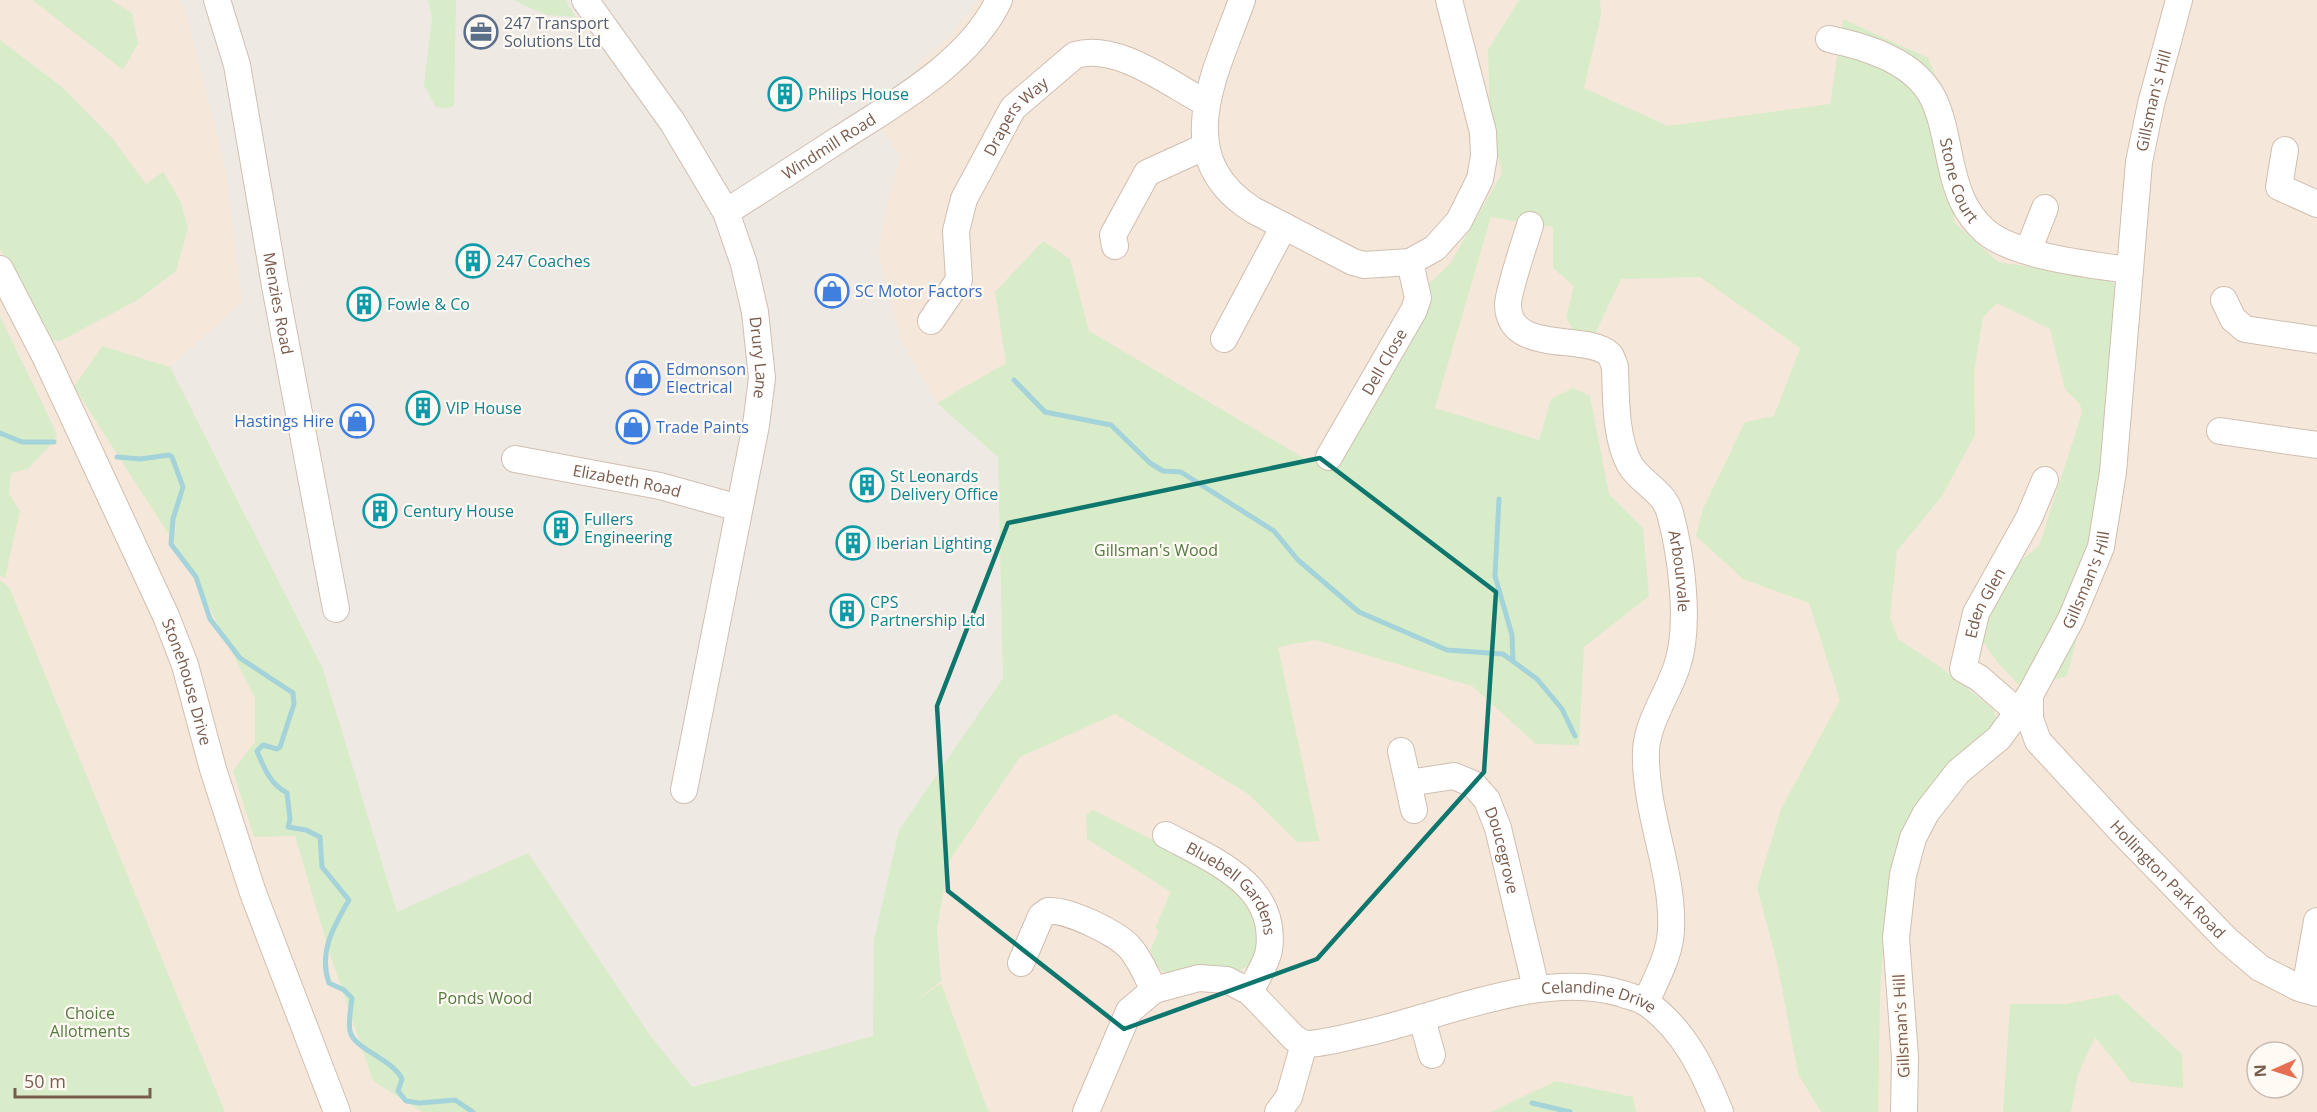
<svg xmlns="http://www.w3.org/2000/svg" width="2317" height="1112" font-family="'Open Sans',sans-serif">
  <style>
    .residential { fill: #f5e8da; fill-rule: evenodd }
    .industrial { fill: #efe9e4 }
    .green { fill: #d8ecc9 }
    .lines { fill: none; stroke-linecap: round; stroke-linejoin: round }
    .stream { stroke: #a5d3da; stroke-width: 5 }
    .minor-casing { stroke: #d1beb0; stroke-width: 28 }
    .minor { stroke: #fff; stroke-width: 26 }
    .marked { fill: none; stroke: #0f766e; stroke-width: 4.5; stroke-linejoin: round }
    .labels { text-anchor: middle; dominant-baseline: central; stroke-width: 4.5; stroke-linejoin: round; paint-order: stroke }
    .service-label { font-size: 16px; fill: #4e5e75; stroke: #fffaf3; text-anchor: start }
    .culture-label { font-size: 16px; fill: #0d838f; stroke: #fffaf3; text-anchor: start }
    .street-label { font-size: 16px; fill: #7a5c4d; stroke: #fffaf3 }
    .shop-label { font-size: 16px; fill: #366cbe; stroke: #fffaf3; text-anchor: start }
    .park-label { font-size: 16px; fill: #537a41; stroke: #fffaf3 }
  </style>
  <rect width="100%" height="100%" fill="#fdf6ec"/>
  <path class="residential" d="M0 0H2317V1112H0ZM2257 1052H2293V1088H2257Z"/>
  <path class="industrial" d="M179 0H978L951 35 916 66 933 93 881 129 901 156 887 203 878 252 901 340 937 403 998 456 1003 678 899 830 874 940 873 1036 692 1088 649 1034 528 853 397 913 323 669 170 368 242 301 225 166 184 7Z"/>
  <path class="green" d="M32 0H111L132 13 138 44 123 70Z
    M428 0H456L454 106 447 108 436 107 424 85 432 17Z
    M513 0H565L576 17 546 15Z
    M1519 0H1600L1601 15 1584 88 1668 126 1830 104 1843 19 1928 58 1950 109 1954 222 1998 262 2108 279 2127 295 2097 562 2067 676 2023 689 1997 662 1979 635 2014 566 2039 546 2082 413 2080 404 2065 389 2050 329 1997 303 1983 317 1974 373 1975 435 1942 496 1897 551 1890 617 1898 639 1939 666 1993 709 1998 723C1977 742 1944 766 1928 788 1873 858 1881 1024 1878 1112H1821L1798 1074 1777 962 1757 888 1781 809 1840 700 1809 603 1743 579 1696 536 1703 509 1745 422 1774 416 1800 348 1700 277 1621 279 1594 336H1576L1566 317 1574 286 1553 268V227L1491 217 1435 408 1539 440 1551 399 1573 388 1590 396 1609 494 1643 528 1649 596 1584 647 1579 745 1536 744 1472 686 1315 640 1278 647 1319 841 1297 842 1247 793 1115 714 1020 757 948 863 937 929 941 981 908 1008 941 983 987 1108 990 1112H422L373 1081 328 948 295 836 254 837 233 771 255 742V698L187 563 74 387 102 346 170 367 323 669 397 912 528 853 649 1034 692 1087 873 1036 874 940 899 830 1003 678 998 457 937 403 1006 363 995 292 1043 241 1070 259 1089 331 1307 460 1336 465 1421 323 1429 283 1450 264 1502 173 1490 120 1488 50Z
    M0 40 62 87 113 139 146 184 163 172 181 202 188 229 176 271 136 301 60 341 50 340 0 249Z
    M0 316 57 434 56 439 28 469 11 473 9 494 20 511 5 578 0 576Z
    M0 580 9 587 225 1112H0Z
    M1093 810 1187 857 1249 899 1262 932 1254 968 1249 965 1240 971C1230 969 1218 965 1208 965 1198 966 1173 975 1166 973 1157 970 1154 958 1150 951L1159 930 1155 928 1171 892 1087 839 1086 815Z
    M2117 994 2182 1054 2183 1088 2131 1082 2095 1037 2078 1074 2071 1112H2003L2010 1004H2066Z
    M1556 1081 1633 1097 1636 1112H1491Z"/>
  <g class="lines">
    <path class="stream" d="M1014 380 1045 412 1111 425 1150 463 1163 471 1181 472 1274 531 1298 560 1359 612 1447 650 1503 654 1537 679 1562 709 1575 736
      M0 433 22 442H54
      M117 457 140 459 169 455 172 457 183 487 173 519 171 544 196 577 210 619 240 658 293 693 294 704 280 747 277 749 263 745 257 751C264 768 270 784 287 793L290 819 288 827 306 830 320 837 322 867 349 900C334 926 318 952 329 983L344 990 352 998C351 1008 348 1021 350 1031 353 1049 393 1059 402 1079L398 1091 406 1101 420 1103 455 1100 473 1112
      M1499 499 1495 576 1512 635 1513 661
      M1532 1103 1570 1112"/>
    <g class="minor-casing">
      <g id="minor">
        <path id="s1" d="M217 0 237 65 275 286 336 609"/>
        <path id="s2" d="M585 0 673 123 726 212 744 264 755 312 762 378 756 425 684 790"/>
        <path d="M1242 0C1216 73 1168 156 1253 210L1353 262 1364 265 1410 262 1435 248 1459 221 1480 179 1484 156 1483 132 1449 0"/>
        <path id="s3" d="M1829 39C1867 47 1914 61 1933 98 1943 118 1946 142 1951 164 1957 191 1964 212 1985 231 2013 256 2092 265 2129 270"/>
        <path d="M2285 150 2279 187 2317 204"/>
        <path id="s4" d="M726 212C764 188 801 164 838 140 895 103 969 63 999 0"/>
        <path id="s5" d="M1530 225C1525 242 1508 291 1508 305 1509 355 1586 333 1609 354 1612 357 1613 362 1615 367 1616 397 1615 438 1630 465 1641 483 1664 491 1670 513 1681 554 1691 625 1677 666 1668 694 1648 720 1646 750 1644 812 1674 871 1671 930 1670 955 1656 979 1646 1002"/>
        <path d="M1115 246 1113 235 1147 173 1204 147"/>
        <path d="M2028 251 2045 208"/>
        <path id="s6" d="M0 269 46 358 166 616 185 665 213 769 253 893 337 1112"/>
        <path d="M2224 300 2233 319 2245 329 2317 340"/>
        <path id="s7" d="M931 321 959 280 956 231 964 199 1013 108 1075 55C1118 43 1168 83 1206 103"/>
        <path d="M1224 339 1284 226"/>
        <path d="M2220 431 2317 445"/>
        <path id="s8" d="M1329 457 1414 310 1418 298 1410 262"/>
        <path id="s9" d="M515 459 660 486 739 508"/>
        <path id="s10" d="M2030 695V719L2038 741 2123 833 2227 940 2260 968 2299 988 2317 993"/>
        <path id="s11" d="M2018 712 1979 678 1963 669 1976 613 2029 518 2045 480"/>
        <path d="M1401 751 1414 810"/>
        <path id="s12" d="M1408 783 1454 776 1473 784 1487 800 1498 828 1536 988"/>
        <path id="s13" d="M1166 835C1213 860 1278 885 1269 950 1267 963 1256 979 1250 992"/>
        <path d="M1021 963 1041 916 1048 911C1068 909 1119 934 1131 949 1141 961 1147 977 1154 990"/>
        <path d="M2308 972 2317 921"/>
        <path d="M1422 1019 1432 1055"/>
        <path id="s14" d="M1086 1112 1129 1011 1154 990 1199 978 1227 980 1250 992 1294 1038 1304 1044C1326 1044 1349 1036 1370 1032 1447 1014 1547 969 1623 994 1631 997 1641 999 1648 1004 1685 1031 1703 1070 1720 1112"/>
        <path d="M1278 1112 1289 1097 1304 1044"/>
        <path id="s15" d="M1904 1112 1905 1057 1896 938 1903 875 1913 838 1926 813 1958 772 1999 738 2030 695 2071 619 2101 547 2113 472 2139 162 2151 104 2179 0"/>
      </g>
    </g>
    <use href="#minor" class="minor"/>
  </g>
  <path class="marked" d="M1320 458 1496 592 1484 772 1317 959 1124 1029 948 891 937 706 1008 523Z"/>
  <defs>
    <g id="office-ring" transform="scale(1.725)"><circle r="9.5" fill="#fffaf3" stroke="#5c6f8a" stroke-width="1.5"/><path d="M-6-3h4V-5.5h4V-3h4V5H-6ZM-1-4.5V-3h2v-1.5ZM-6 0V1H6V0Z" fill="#5c6f8a"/></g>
    <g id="building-ring" transform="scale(1.725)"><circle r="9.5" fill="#fffaf3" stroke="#0f9aa8" stroke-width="1.5"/><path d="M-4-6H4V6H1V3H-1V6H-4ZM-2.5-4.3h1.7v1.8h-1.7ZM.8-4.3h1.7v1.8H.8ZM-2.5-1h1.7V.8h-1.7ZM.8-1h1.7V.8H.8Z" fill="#0f9aa8"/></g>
    <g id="shop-ring" transform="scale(1.725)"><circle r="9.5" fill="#fffaf3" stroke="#3f7fe0" stroke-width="1.5"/><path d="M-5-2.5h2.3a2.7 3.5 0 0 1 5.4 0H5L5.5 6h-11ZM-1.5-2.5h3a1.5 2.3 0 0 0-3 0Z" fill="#3f7fe0"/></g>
  </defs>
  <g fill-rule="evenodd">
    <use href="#office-ring" x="481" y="32"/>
    <use href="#building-ring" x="785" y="94"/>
    <use href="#building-ring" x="473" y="261"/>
    <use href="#shop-ring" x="832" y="291"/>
    <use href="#building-ring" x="364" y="304"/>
    <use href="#shop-ring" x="643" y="378"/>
    <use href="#building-ring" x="423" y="408"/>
    <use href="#shop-ring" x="357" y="421"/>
    <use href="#shop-ring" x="633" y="427"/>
    <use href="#building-ring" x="867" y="485"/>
    <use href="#building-ring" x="380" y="511"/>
    <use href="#building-ring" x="561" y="528"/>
    <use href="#building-ring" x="853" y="543"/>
    <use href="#building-ring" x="847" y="611"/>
  </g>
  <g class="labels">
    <g class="service-label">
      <text x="504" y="23">247 Transport<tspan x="504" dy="18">Solutions Ltd</tspan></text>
    </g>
    <g class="culture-label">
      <text x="808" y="94">Philips House</text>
      <text x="496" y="261">247 Coaches</text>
      <text x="387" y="304">Fowle &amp; Co</text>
      <text x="446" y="408">VIP House</text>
      <text x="890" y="476">St Leonards<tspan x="890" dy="18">Delivery Office</tspan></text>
      <text x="403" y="511">Century House</text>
      <text x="584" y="519">Fullers<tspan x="584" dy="18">Engineering</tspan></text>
      <text x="876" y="543">Iberian Lighting</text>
      <text x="870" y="602">CPS<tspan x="870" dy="18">Partnership Ltd</tspan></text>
    </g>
    <g class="street-label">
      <text stroke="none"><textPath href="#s15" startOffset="1077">Gillsman's Hill</textPath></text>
      <text stroke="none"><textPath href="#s7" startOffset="230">Drapers Way</textPath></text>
      <text stroke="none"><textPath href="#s4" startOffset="122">Windmill Road</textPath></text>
      <text stroke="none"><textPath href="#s3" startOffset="210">Stone Court</textPath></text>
      <text stroke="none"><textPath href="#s1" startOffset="310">Menzies Road</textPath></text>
      <text stroke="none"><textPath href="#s2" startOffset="405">Drury Lane</textPath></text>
      <text stroke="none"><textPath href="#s8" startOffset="110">Dell Close</textPath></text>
      <text stroke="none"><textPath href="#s9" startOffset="114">Elizabeth Road</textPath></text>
      <text stroke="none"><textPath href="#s5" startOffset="442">Arbourvale</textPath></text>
      <text stroke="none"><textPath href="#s15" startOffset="591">Gillsman's Hill</textPath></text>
      <text stroke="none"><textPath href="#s11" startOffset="140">Eden Glen</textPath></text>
      <text stroke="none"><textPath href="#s6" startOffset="454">Stonehouse Drive</textPath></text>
      <text stroke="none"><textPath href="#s12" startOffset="141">Doucegrove</textPath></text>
      <text stroke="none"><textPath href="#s10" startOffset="237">Hollington Park Road</textPath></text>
      <text stroke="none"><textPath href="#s13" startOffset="88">Bluebell Gardens</textPath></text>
      <text stroke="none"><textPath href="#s14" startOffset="621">Celandine Drive</textPath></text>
      <text transform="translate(1901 1026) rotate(-93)">Gillsman's Hill</text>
    </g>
    <g class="shop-label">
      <text x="855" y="291">SC Motor Factors</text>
      <text x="666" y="369">Edmonson<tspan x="666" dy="18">Electrical</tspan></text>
      <text x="334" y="421" text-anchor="end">Hastings Hire</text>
      <text x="656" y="427">Trade Paints</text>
    </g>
    <g class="park-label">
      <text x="1156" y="550">Gillsman's Wood</text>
      <text x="485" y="998">Ponds Wood</text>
      <text x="90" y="1013">Choice<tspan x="90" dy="18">Allotments</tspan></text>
    </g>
  </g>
  <g transform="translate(2275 1070) rotate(267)"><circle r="28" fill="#fffaf3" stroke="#cabbb1" stroke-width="1.5"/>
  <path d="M0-4.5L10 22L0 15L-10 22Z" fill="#e76f51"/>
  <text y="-9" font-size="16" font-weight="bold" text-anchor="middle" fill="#7a5c4d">N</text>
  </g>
  <path d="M15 1088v9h135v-9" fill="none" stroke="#7a5c4d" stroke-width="3"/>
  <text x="24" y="1088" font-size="18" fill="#7a5c4d" stroke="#fffaf3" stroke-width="4.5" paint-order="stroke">50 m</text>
</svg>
